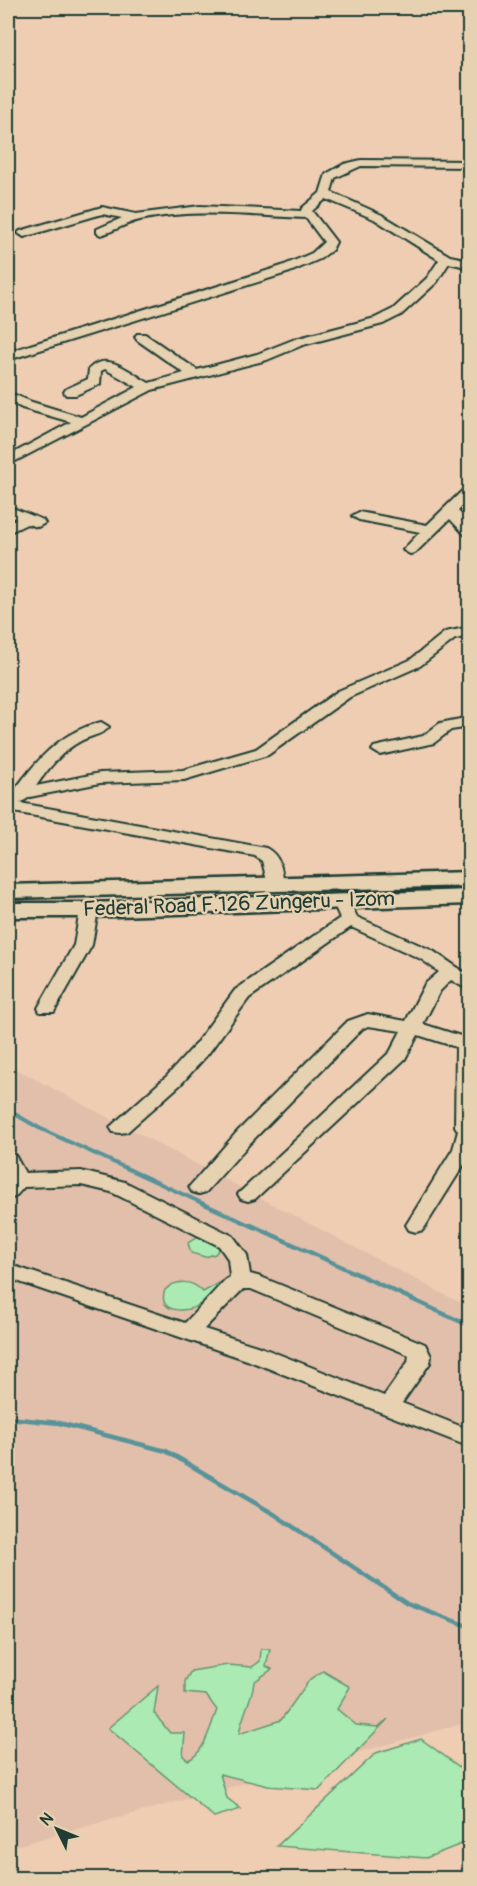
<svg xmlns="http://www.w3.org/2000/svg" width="477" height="1886" font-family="Pangolin,sans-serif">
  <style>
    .built { fill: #e2bfaa }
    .green { fill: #abeab2; stroke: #659473; stroke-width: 1.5 }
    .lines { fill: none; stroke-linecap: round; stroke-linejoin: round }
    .stream-far1 { stroke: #589399; stroke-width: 4 }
    .stream { stroke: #589399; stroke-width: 4.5 }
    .minor-casing { stroke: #1f3d34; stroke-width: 4 }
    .major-casing { stroke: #1f3d34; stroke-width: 5 }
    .minor { fill: #e6d1b0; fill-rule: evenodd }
    .major { fill: #e6d1b0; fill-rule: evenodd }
    .labels { text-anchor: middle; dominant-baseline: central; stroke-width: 5; stroke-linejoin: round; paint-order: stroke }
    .street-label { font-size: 21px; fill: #1f3d34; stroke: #e6d1b0 }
  </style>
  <rect width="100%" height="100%" fill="#eecdb2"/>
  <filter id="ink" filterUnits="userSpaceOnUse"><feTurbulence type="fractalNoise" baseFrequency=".0167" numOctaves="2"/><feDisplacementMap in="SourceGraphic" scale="12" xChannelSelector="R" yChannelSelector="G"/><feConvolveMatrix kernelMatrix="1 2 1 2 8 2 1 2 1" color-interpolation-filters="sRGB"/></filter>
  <g filter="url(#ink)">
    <path class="built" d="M8 1065 470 1308 469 1722 8 1848Z"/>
    <path class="green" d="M200 1235H210L220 1248 215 1254 205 1257 191 1253 188 1243Z
      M232 1276 250 1278 249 1289 201 1313 200 1304C187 1314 156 1313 165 1290 176 1279 193 1280 203 1292Z
      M261 1649H270L266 1666 272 1669 254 1682C252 1700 242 1715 239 1734L281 1720 310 1679 323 1671 350 1687 337 1709 356 1725 378 1727 388 1719 319 1790 268 1786 220 1774 227 1798 241 1809 214 1817 108 1728 158 1686 154 1713 170 1733H185L183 1756 188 1760C204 1755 211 1724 217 1710L206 1695 185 1693V1681L191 1671 228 1665 252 1667 260 1661Z
      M421 1739 469 1774V1841L426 1858 277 1846 376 1753Z"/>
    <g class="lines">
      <path class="stream-far1" d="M8 1110 39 1128 254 1227"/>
      <path class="stream" d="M251 1225 470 1326
        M8 1418 59 1423 166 1451 274 1514 407 1603 470 1627"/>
      <g class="minor-casing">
        <path id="minor" d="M361 160 470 161V167L361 166 335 178 331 192 382 215 450 256 470 260V268L449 263 437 282 401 315 383 324 303 345 267 360 152 390 8 465V456L71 422 22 408 8 401V392L32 402 81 417 137 387 105 369 101 371 100 384 76 395H66L64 392 66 389 88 379 89 369C106 350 131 373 149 383L184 373 137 340 135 337 137 334H145L197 370 257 354 295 339 375 318 393 309 427 278 439 260 374 219 326 199 312 211 336 242 332 250 320 259 290 272 8 360V352L282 266 312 253 324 242 306 218C251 216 195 208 140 220 126 223 114 231 101 235L97 233V229L122 218 102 214 24 237 18 233 20 231 102 207 136 214 200 206 301 211 302 208 320 193 326 174 344 164Z
          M470 487V499L458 511 470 523V536L465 535 450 519 415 553 410 554 403 550 420 532 359 520 352 516 359 512 427 525 465 488Z
          M8 506 43 520 45 523 38 527 27 524 8 533V523L16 519 8 515Z
          M470 627V636L455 639 420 666 350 697 268 755 184 780 100 783 30 797 20 803 266 848C281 856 282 870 284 885L281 889H269L262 861 255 856 8 811C8 793 13 793 23 779 45 751 66 731 101 722L109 727C103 735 88 736 79 742 61 752 48 769 36 786L100 773 183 770 256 749 338 691 410 660 445 632Z
          M470 717V727L451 730 434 743 380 755 372 750 374 747 423 736 440 723Z
          M341 895 347 896 357 917 433 951 470 976V991L451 980 440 991 423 1024 470 1039V1155L423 1230 416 1232 409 1230 406 1225 453 1149 458 1131 455 1126 456 1047 418 1035 405 1059 255 1199 248 1201 241 1199 238 1194 390 1052 401 1031 368 1026 362 1029 251 1142 206 1192 199 1194 192 1192 189 1187 237 1132 348 1021 368 1014 406 1021 425 984 439 972 421 959 351 927 249 998 208 1054 181 1084 127 1132 120 1133 113 1132 110 1127 167 1076 194 1046 235 990 340 918 332 900 335 896Z
          M89 905 95 906 98 910 92 945 54 1012H40L38 1008 74 945 80 910 83 906Z
          M8 1153 15 1155 25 1173 81 1171 125 1182 233 1236 247 1255 250 1274 261 1277 425 1344 431 1356 430 1363 402 1403 470 1430V1447L247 1360 8 1278V1264L185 1323 225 1280 230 1277 228 1259 219 1246 111 1192 81 1185 24 1187 15 1197 8 1199ZM243 1289H251L409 1355 408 1362 384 1396 263 1348 204 1329Z"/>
      </g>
      <g class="major-casing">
        <path id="major" d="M470 872V886L8 898V885Z
          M470 890V904L89 917H8V903H89Z"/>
      </g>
      <use href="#minor" class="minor"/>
      <use href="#major" class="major"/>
    </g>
  </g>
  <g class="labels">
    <g class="street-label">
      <text transform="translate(239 904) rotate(-2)">Federal Road F.126 Zungeru - Izom</text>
    </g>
  </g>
  <rect width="477" height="1886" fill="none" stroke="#e6d1b0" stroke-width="30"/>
  <rect x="15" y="15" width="447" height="1856" fill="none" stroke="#1f3d34" stroke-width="2" filter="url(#ink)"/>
  <g transform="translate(57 1829) rotate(313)" stroke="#e6d1b0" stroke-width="4.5" paint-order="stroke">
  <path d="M0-4.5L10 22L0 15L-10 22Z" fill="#1f3d34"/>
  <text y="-9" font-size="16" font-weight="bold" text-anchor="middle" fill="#1f3d34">N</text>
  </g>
</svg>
